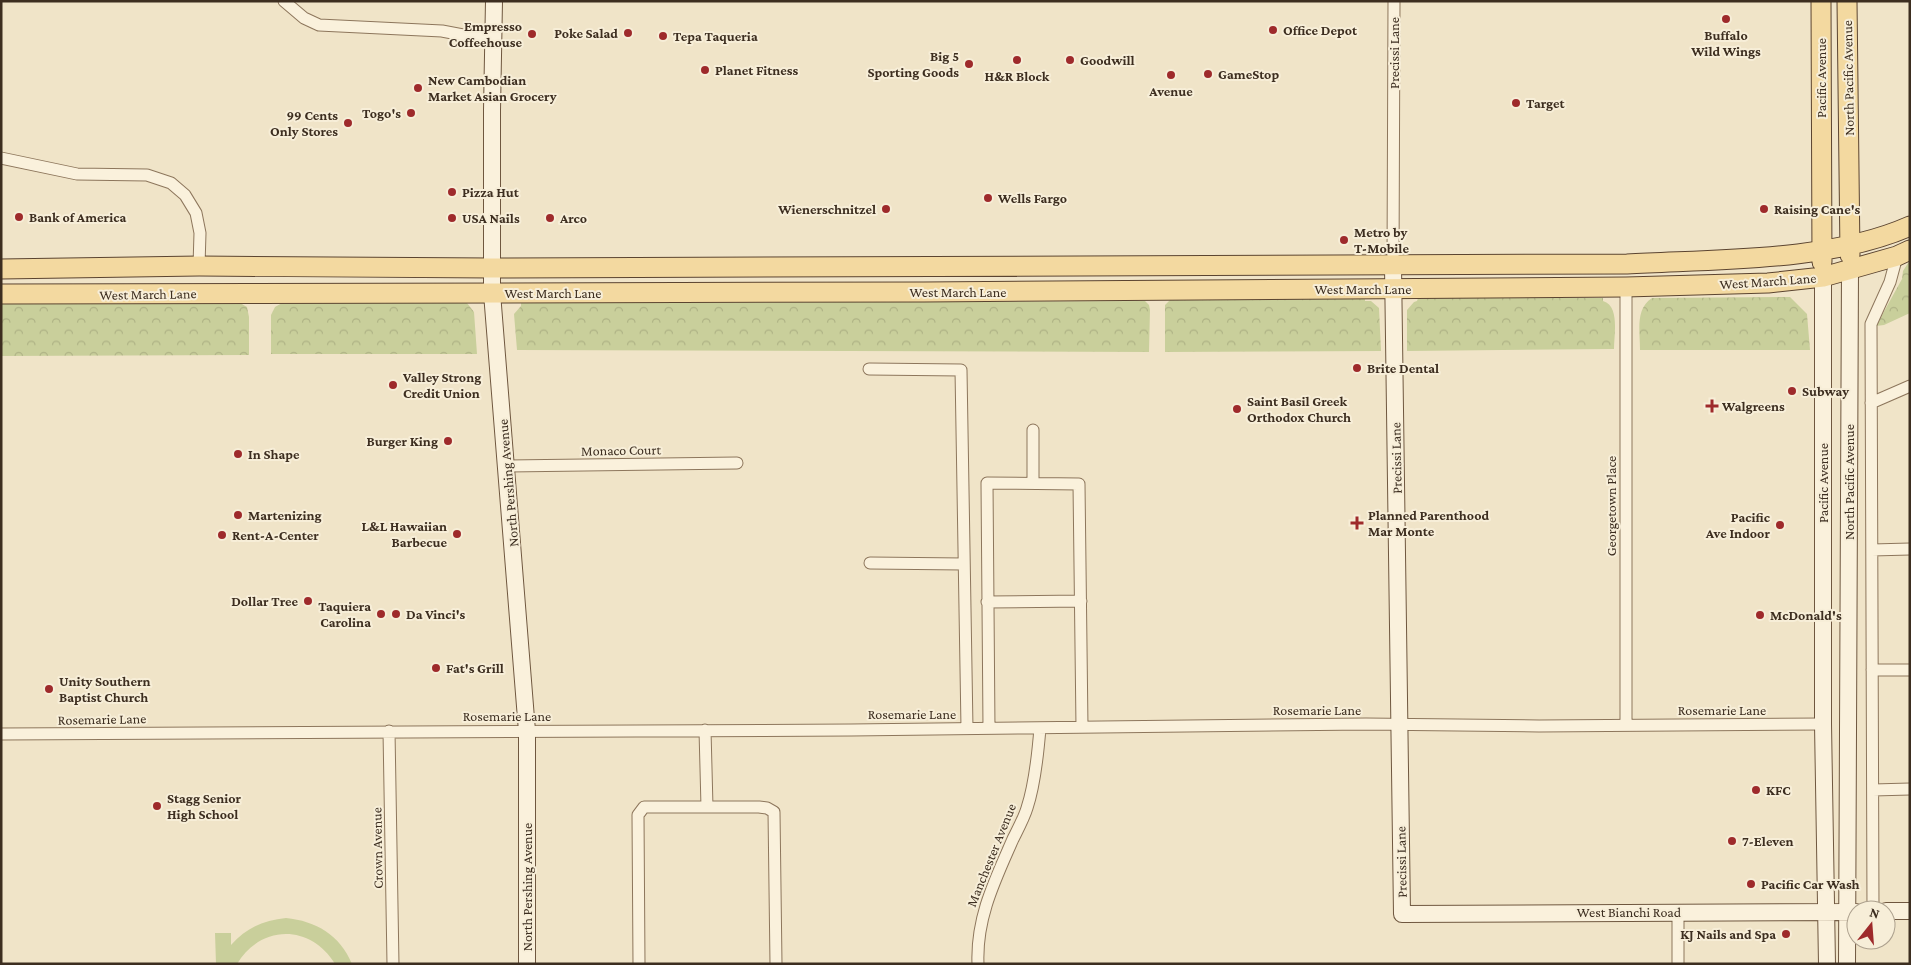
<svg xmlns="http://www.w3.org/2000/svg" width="1911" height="965" font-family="'Crimson Pro',serif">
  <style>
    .forest { fill: url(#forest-crowns) }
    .pitch { fill: #c9cf9b }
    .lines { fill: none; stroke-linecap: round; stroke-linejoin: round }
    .street-casing { stroke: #8d765c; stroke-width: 13 }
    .secondary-casing { stroke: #6f573f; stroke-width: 18 }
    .primary-casing { stroke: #5b4430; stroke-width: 21 }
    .street { stroke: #faf1dc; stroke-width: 11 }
    .secondary { stroke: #faf1dc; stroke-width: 16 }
    .primary { stroke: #f3d9a0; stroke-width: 19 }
    .poi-dot { fill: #9e2a2b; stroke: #f7eed8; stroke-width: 2 }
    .labels { text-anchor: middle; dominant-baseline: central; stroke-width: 4; stroke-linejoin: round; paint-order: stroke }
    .poi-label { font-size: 14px; font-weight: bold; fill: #3d2e20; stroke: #f7eed8; text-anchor: start }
    .street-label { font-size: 14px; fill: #3d2e20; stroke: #f7eed8 }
  </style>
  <defs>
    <pattern id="forest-crowns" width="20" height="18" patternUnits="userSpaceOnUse" patternTransform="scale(1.25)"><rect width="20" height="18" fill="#c9cf9b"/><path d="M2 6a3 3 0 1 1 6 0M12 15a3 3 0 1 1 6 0" fill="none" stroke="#aeb285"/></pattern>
  </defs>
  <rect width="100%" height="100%" fill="#f0e4c8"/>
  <path class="forest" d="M1910 260V313L1884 325 1876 326 1902 279 1903 271Z
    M1790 297 1807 314 1810 350H1640C1640 331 1635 309 1652 298Z
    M1418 298H1603V301C1620 306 1614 335 1614 349L1407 351V310L1414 302 1417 301Z
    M1252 299H1365V301H1371L1379 308 1381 351 1165 352V305L1170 300Z
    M1145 301 1149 305 1150 310 1149 352 517 350 514 314 521 306V303Z
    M240 303 247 307 249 317V355L1 356V304Z
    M282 303H467L474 312 477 354H271V315L275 307Z"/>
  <path class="pitch" d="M286 918C316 921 340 935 352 964H335C311 924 261 924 237 964H216L215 933H231V945C246 928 264 920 286 918Z"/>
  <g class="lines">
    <g class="street-casing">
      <path id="street" d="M284 1 304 18 319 25 442 31 463 35 494 36
        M1 158 77 174 147 175 171 183 185 195 196 213 200 233 199 266
        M1393 266 1394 1
        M1626 287V725
        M869 369 961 370 967 728
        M1871 403 1910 386
        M1033 430V483
        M507 466 737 463
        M1872 550 1910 549
        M870 563 963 564
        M987 602 1081 601
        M1872 670H1910
        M989 728 987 483 1079 484 1082 727
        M705 730 707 807
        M389 731 393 964
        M1 734 851 730 1366 724 1539 726 1823 724
        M1873 790 1910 789
        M1873 910 1871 324 1890 282 1897 256
        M639 964 638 815 644 807H759L767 808 774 812 776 964
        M978 964C976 918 995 880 1013 839 1018 829 1024 818 1027 808 1035 784 1038 753 1040 728
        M1678 964V912"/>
    </g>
    <g class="secondary-casing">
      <path id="secondary" d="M494 1 492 110V293L527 731V964
        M1393 266 1402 914 1856 912
        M1823 277V724L1827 964
        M1886 911H1910
        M1847 964 1850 269"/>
    </g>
    <g class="primary-casing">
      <path id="primary" d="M1821 1 1822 262
        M1847 1 1850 255
        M1 269 199 266 491 268 1627 264C1715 259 1829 262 1910 226
        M1 294 924 292 1626 287 1768 283 1823 277 1897 256 1910 250"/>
    </g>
    <use href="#street" class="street"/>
    <use href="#secondary" class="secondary"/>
    <use href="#primary" class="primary"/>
  </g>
  <g class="poi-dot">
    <circle cx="1726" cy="19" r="5"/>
    <circle cx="1273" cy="30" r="5"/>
    <circle cx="628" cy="33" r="5"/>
    <circle cx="532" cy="34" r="5"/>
    <circle cx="663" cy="36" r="5"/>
    <circle cx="1017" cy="60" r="5"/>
    <circle cx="1070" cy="60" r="5"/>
    <circle cx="969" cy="64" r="5"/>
    <circle cx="705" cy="70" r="5"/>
    <circle cx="1208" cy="74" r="5"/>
    <circle cx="1171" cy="75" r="5"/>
    <circle cx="418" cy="88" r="5"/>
    <circle cx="1516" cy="103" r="5"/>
    <circle cx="411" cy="113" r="5"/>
    <circle cx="348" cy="123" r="5"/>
    <circle cx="452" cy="192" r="5"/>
    <circle cx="988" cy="198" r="5"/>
    <circle cx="886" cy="209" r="5"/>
    <circle cx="1764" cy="209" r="5"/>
    <circle cx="19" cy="217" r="5"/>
    <circle cx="452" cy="218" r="5"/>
    <circle cx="550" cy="218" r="5"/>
    <circle cx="1344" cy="240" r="5"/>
    <circle cx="1357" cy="368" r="5"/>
    <circle cx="393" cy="385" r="5"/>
    <circle cx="1792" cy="391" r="5"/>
    <path d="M1709.5 398.5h5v5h5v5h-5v5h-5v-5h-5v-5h5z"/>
    <circle cx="1237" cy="409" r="5"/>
    <circle cx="448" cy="441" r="5"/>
    <circle cx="238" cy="454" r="5"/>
    <circle cx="238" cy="515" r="5"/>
    <path d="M1354.5 515.5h5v5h5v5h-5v5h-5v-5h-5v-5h5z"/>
    <circle cx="1780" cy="525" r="5"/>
    <circle cx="457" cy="534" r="5"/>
    <circle cx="222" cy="535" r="5"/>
    <circle cx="308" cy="601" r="5"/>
    <circle cx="381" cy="614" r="5"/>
    <circle cx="396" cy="614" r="5"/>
    <circle cx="1760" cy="615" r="5"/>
    <circle cx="436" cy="668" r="5"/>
    <circle cx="49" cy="689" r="5"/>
    <circle cx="1756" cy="790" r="5"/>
    <circle cx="157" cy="806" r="5"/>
    <circle cx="1732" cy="841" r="5"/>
    <circle cx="1751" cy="884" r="5"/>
    <circle cx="1786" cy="934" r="5"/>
  </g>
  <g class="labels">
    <g class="poi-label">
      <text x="522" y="26" text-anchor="end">Empresso<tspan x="522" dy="16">Coffeehouse</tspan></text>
      <text x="1283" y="30">Office Depot</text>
      <text x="618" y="33" text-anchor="end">Poke Salad</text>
      <text x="1726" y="35" text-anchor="middle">Buffalo<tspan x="1726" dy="16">Wild Wings</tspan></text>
      <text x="673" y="36">Tepa Taqueria</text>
      <text x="959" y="56" text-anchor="end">Big 5<tspan x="959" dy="16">Sporting Goods</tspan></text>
      <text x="1080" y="60">Goodwill</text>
      <text x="715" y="70">Planet Fitness</text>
      <text x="1218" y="74">GameStop</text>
      <text x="1017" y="76" text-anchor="middle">H&amp;R Block</text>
      <text x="428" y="80">New Cambodian<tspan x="428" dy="16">Market Asian Grocery</tspan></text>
      <text x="1171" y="91" text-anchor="middle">Avenue</text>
      <text x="1526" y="103">Target</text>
      <text x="401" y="113" text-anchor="end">Togo's</text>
      <text x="338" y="115" text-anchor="end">99 Cents<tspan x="338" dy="16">Only Stores</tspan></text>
      <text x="462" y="192">Pizza Hut</text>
      <text x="998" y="198">Wells Fargo</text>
      <text x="876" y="209" text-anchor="end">Wienerschnitzel</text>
      <text x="1774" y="209">Raising Cane's</text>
      <text x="29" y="217">Bank of America</text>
      <text x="462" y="218">USA Nails</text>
      <text x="560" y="218">Arco</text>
      <text x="1354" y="232">Metro by<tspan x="1354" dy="16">T-Mobile</tspan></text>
      <text x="1367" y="368">Brite Dental</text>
      <text x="403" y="377">Valley Strong<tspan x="403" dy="16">Credit Union</tspan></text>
      <text x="1802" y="391">Subway</text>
      <text x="1247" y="401">Saint Basil Greek<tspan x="1247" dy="16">Orthodox Church</tspan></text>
      <text x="1722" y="406">Walgreens</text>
      <text x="438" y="441" text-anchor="end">Burger King</text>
      <text x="248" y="454">In Shape</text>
      <text x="248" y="515">Martenizing</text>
      <text x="1368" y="515">Planned Parenthood<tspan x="1368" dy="16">Mar Monte</tspan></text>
      <text x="1770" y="517" text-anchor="end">Pacific<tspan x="1770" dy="16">Ave Indoor</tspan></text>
      <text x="447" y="526" text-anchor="end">L&amp;L Hawaiian<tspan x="447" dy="16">Barbecue</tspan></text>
      <text x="232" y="535">Rent-A-Center</text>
      <text x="298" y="601" text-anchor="end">Dollar Tree</text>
      <text x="371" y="606" text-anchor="end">Taquiera<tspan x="371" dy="16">Carolina</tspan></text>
      <text x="406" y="614">Da Vinci's</text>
      <text x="1770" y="615">McDonald's</text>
      <text x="446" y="668">Fat's Grill</text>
      <text x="59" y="681">Unity Southern<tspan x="59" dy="16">Baptist Church</tspan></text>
      <text x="1766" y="790">KFC</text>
      <text x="167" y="798">Stagg Senior<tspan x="167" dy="16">High School</tspan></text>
      <text x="1742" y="841">7-Eleven</text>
      <text x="1761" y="884">Pacific Car Wash</text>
      <text x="1776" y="934" text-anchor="end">KJ Nails and Spa</text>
    </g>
    <g class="street-label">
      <text transform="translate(1394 53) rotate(-90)">Precissi Lane</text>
      <text transform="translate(1821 78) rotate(-90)">Pacific Avenue</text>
      <text transform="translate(1848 78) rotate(-91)">North Pacific Avenue</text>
      <text transform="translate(1768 281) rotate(-4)">West March Lane</text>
      <text x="1363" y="289">West March Lane</text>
      <text x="958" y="292">West March Lane</text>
      <text x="553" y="293">West March Lane</text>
      <text transform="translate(148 294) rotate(-1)">West March Lane</text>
      <text transform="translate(621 450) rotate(-1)">Monaco Court</text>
      <text transform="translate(1396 458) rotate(-91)">Precissi Lane</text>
      <text transform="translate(1849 482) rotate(-90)">North Pacific Avenue</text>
      <text transform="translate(508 483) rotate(-95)">North Pershing Avenue</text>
      <text transform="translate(1823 483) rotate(-90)">Pacific Avenue</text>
      <text transform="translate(1611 506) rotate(-90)">Georgetown Place</text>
      <text x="1317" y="710">Rosemarie Lane</text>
      <text x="1722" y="710">Rosemarie Lane</text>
      <text x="912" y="714">Rosemarie Lane</text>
      <text x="507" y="716">Rosemarie Lane</text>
      <text transform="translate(102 719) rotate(-1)">Rosemarie Lane</text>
      <text transform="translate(377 848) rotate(-91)">Crown Avenue</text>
      <text transform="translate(991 855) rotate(-68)">Manchester Avenue</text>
      <text transform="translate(1401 862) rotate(-91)">Precissi Lane</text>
      <text transform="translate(527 887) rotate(-90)">North Pershing Avenue</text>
      <text x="1629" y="912">West Bianchi Road</text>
    </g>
  </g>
  <rect width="1911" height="965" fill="none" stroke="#3d2e20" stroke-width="5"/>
  <g transform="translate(1871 925) rotate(17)"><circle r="24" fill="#f7eed8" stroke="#ada18e"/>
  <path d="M0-4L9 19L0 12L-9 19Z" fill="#9e2a2b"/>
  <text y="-8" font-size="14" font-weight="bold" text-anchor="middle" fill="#3d2e20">N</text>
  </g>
</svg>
